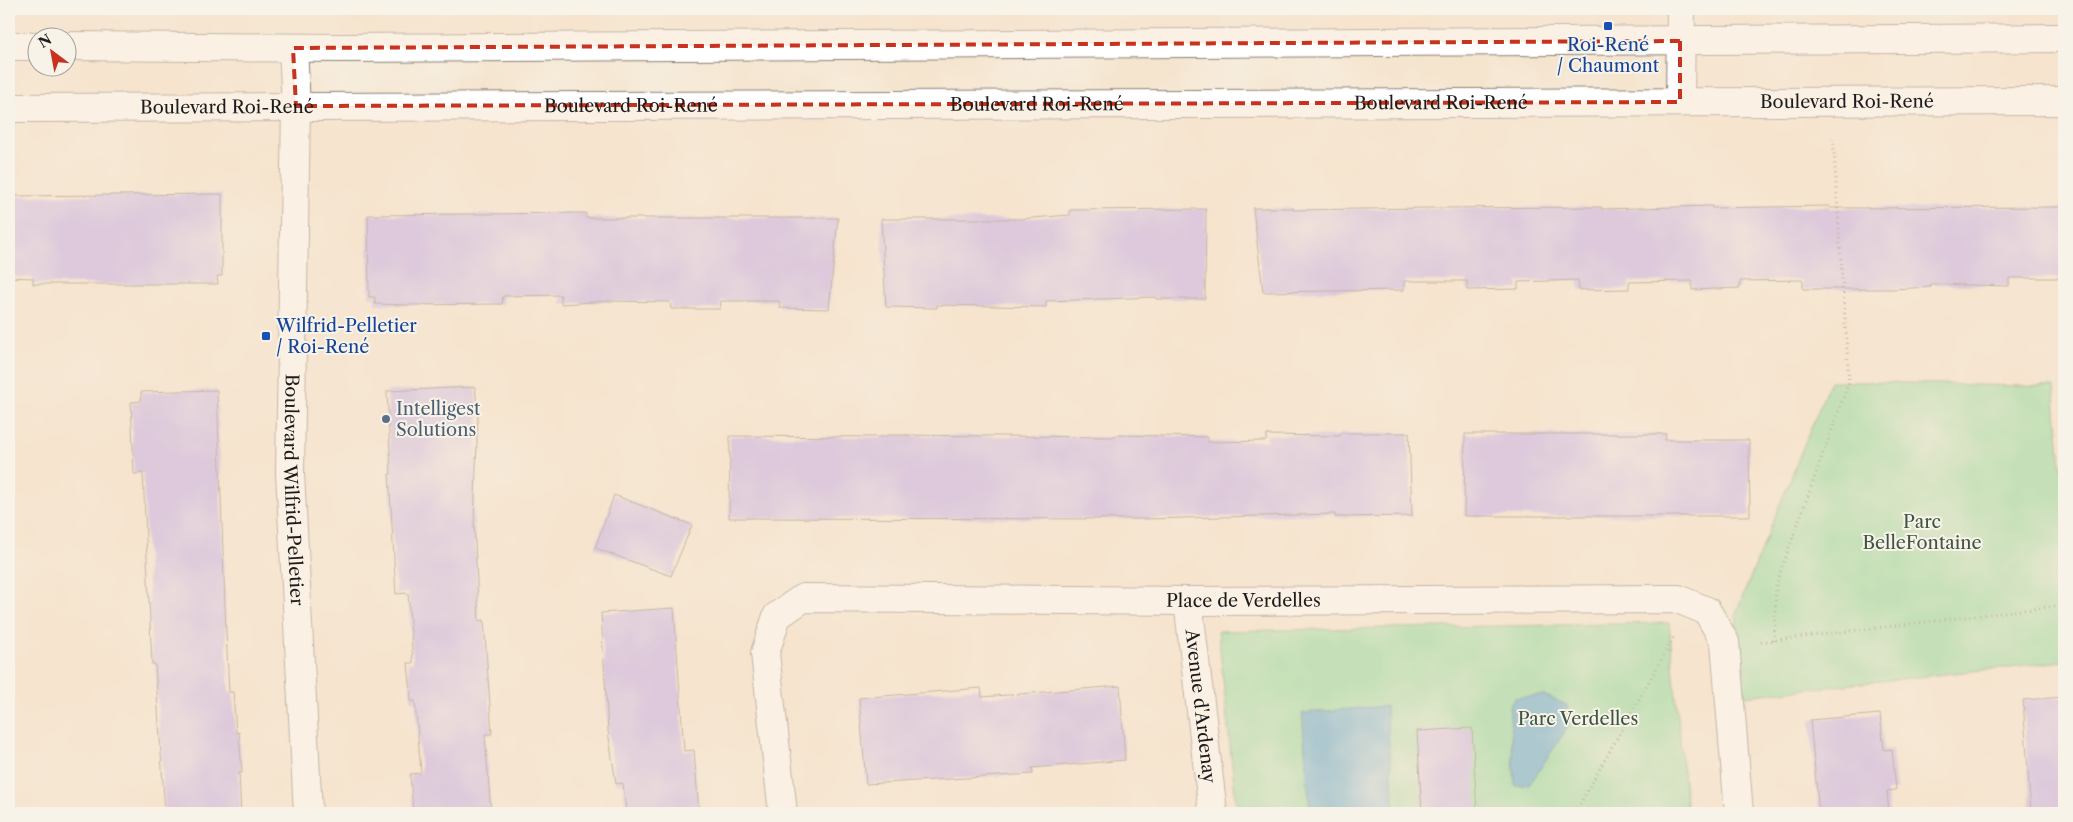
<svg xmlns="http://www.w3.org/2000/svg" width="2073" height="822" font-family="'Libre Caslon Text',serif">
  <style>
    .green { fill: #8adc9d; stroke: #537c5c }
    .water { fill: #54a6cf; stroke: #386176 }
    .building { fill: #bea8ec }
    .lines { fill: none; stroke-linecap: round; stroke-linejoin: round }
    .street-casing { stroke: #888075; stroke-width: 30 }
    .secondary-casing { stroke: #888075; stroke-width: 30 }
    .path { stroke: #888075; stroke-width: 3; stroke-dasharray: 1 4; stroke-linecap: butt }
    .street { stroke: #fff; stroke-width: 28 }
    .secondary { stroke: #fff; stroke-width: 28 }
    .marked { fill: none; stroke: #c8321e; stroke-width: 4; stroke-dasharray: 10 6; stroke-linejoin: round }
    .transit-dot { fill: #1a4fb4; stroke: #f7f3e8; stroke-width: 2 }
    .service-dot { fill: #5c6f8a; stroke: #f7f3e8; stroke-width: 2 }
    .labels { text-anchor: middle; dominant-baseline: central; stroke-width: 4; stroke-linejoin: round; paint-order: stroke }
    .transit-label { font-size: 18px; fill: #164399; stroke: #f7f3e8 }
    .street-label { font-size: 18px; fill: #1c1c1c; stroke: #f7f3e8 }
    .service-label { font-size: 18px; fill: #4e5e75; stroke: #f7f3e8; text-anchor: start }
    .park-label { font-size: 18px; fill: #3d5643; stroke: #f7f3e8 }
  </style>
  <rect width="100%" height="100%" fill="#f7f3e8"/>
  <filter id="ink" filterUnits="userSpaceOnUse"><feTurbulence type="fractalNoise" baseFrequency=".02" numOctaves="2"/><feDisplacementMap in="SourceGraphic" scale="10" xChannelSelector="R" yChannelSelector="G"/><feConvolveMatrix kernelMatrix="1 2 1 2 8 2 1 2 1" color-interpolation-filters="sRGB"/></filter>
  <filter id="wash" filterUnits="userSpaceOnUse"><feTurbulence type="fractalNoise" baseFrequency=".0096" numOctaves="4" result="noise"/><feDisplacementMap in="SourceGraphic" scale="20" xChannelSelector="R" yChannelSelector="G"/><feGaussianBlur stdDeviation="1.12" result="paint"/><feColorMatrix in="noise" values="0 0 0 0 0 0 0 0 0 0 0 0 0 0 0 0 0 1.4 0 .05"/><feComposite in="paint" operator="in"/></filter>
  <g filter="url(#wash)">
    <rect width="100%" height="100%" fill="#f5e4ce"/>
    <path class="green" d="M1830 381 2054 387 2064 501V661L1744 696 1736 613Z
      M1669 623 1687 813H1237L1218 631Z"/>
    <path class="water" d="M1544 695 1567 705 1570 724 1530 784 1515 786 1509 706 1514 698Z
      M1386 706 1395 813H1310L1302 713Z"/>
    <g id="blocks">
      <path class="building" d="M222 194V276H217L218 284H33V278L9 277V196Z
        M1712 206V208L1829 206V208L2064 207V278H2009V286L1931 284V287L1892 289H1803V280L1740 281V288L1692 290V281L1629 282V289L1579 290 1578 280 1518 282V289L1467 290V281H1404V290L1263 292 1253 208H1293V210L1431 208 1601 207 1602 209Z
        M1206 209 1205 299H1156V297L1046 301V307L937 305V308L886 307 881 219H1020L1070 215V210Z
        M586 213V218H838L829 309 780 308 779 301H721L720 309H671L670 302 610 301 561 304V295L503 296 502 304 406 305 375 304V297H369L368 215Z
        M475 387 478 414 474 523 479 621 484 620 492 734H485L491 813H413L410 774 421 773 415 701H411L410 682 408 663H413L408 593 396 594 389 474H391L387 391Z
        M217 390 226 631 229 692H233L236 733 239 732 242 773H239L241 813H165L155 664H152L143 473 134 474 131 402 141 401V392Z
        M1340 433H1409L1412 516 1335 517V514L1145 519 729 518 730 436 884 437 888 435 1115 437V435L1208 437V442L1266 441 1267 435 1340 436Z
        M1465 434H1666L1665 440H1749L1750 516H1464Z
        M614 495 692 525 671 576 595 548Z
        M674 608 684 751 694 750 699 813H626L623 783 616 784 608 731 601 613Z
        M1120 686 1125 760 1032 768 1033 774 866 784 859 698 981 688 982 697Z
        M2064 697V810L2031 813 2023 700Z
        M1880 714 1884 750 1892 749 1896 790 1887 791 1889 813H1819L1810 720Z
        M1472 728 1477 813H1422L1417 731Z"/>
    </g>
  </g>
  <g filter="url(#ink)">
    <use href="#blocks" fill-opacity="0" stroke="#888075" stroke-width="1"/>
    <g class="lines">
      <g class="street-casing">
        <g id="street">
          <path id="s1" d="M293 48 296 106 290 473 308 813"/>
          <path d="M1680 102 1681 9"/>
          <path id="s2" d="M1188 601 1213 813"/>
          <path id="s3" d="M783 813 765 653 777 616 803 598 1188 601 1678 599 1707 611 1725 642 1739 813"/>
        </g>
      </g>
      <g class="secondary-casing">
        <g id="secondary">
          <path d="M9 46H38"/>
          <path d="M68 46 340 48 2064 38"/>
          <path id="s4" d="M9 108 2064 101"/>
        </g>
      </g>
      <path class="path" d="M1774 641 1776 584 1849 382 1833 137
        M1761 642 2064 605
        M1575 813 1675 635"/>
      <use href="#street" class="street"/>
      <use href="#secondary" class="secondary"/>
    </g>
  </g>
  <path d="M0 0H2073V822H0ZM1680 41V102L296 106 293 48Z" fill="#f5e4ce" fill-opacity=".55" fill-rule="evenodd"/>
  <path class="marked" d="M1680 41V102L296 106 293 48Z"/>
  <g class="transit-dot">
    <rect x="1603" y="21" width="10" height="10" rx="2.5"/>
    <rect x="261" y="331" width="10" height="10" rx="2.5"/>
  </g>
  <circle class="service-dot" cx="386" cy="419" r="5"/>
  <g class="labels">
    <g class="transit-label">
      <text x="1608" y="45">Roi-René<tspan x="1608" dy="21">/ Chaumont</tspan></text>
      <text x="276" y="326" text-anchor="start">Wilfrid-Pelletier<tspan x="276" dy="21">/ Roi-René</tspan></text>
    </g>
    <g class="street-label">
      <text stroke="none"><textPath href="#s4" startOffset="1432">Boulevard Roi-René</textPath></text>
      <text stroke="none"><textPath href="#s4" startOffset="1838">Boulevard Roi-René</textPath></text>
      <text stroke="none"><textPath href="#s4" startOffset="1028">Boulevard Roi-René</textPath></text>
      <text stroke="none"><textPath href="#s4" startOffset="622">Boulevard Roi-René</textPath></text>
      <text stroke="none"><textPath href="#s4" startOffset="218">Boulevard Roi-René</textPath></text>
      <text stroke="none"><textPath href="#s1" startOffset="442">Boulevard Wilfrid-Pelletier</textPath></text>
      <text stroke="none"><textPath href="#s3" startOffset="672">Place de Verdelles</textPath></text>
      <text stroke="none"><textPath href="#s2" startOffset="106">Avenue d'Ardenay</textPath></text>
    </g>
    <g class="service-label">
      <text x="396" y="409">Intelligest<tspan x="396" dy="21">Solutions</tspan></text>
    </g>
    <g class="park-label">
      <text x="1922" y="522">Parc<tspan x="1922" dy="21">BelleFontaine</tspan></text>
      <text x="1578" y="719">Parc Verdelles</text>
    </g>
  </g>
  <rect width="2073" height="822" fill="none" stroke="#f7f3e8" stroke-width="30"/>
  <g transform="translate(52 52) rotate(328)"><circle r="24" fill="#f7f3e8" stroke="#9f9d96"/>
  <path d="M0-4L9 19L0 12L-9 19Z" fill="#c8321e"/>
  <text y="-8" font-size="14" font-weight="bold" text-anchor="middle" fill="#1c1c1c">N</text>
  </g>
</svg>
